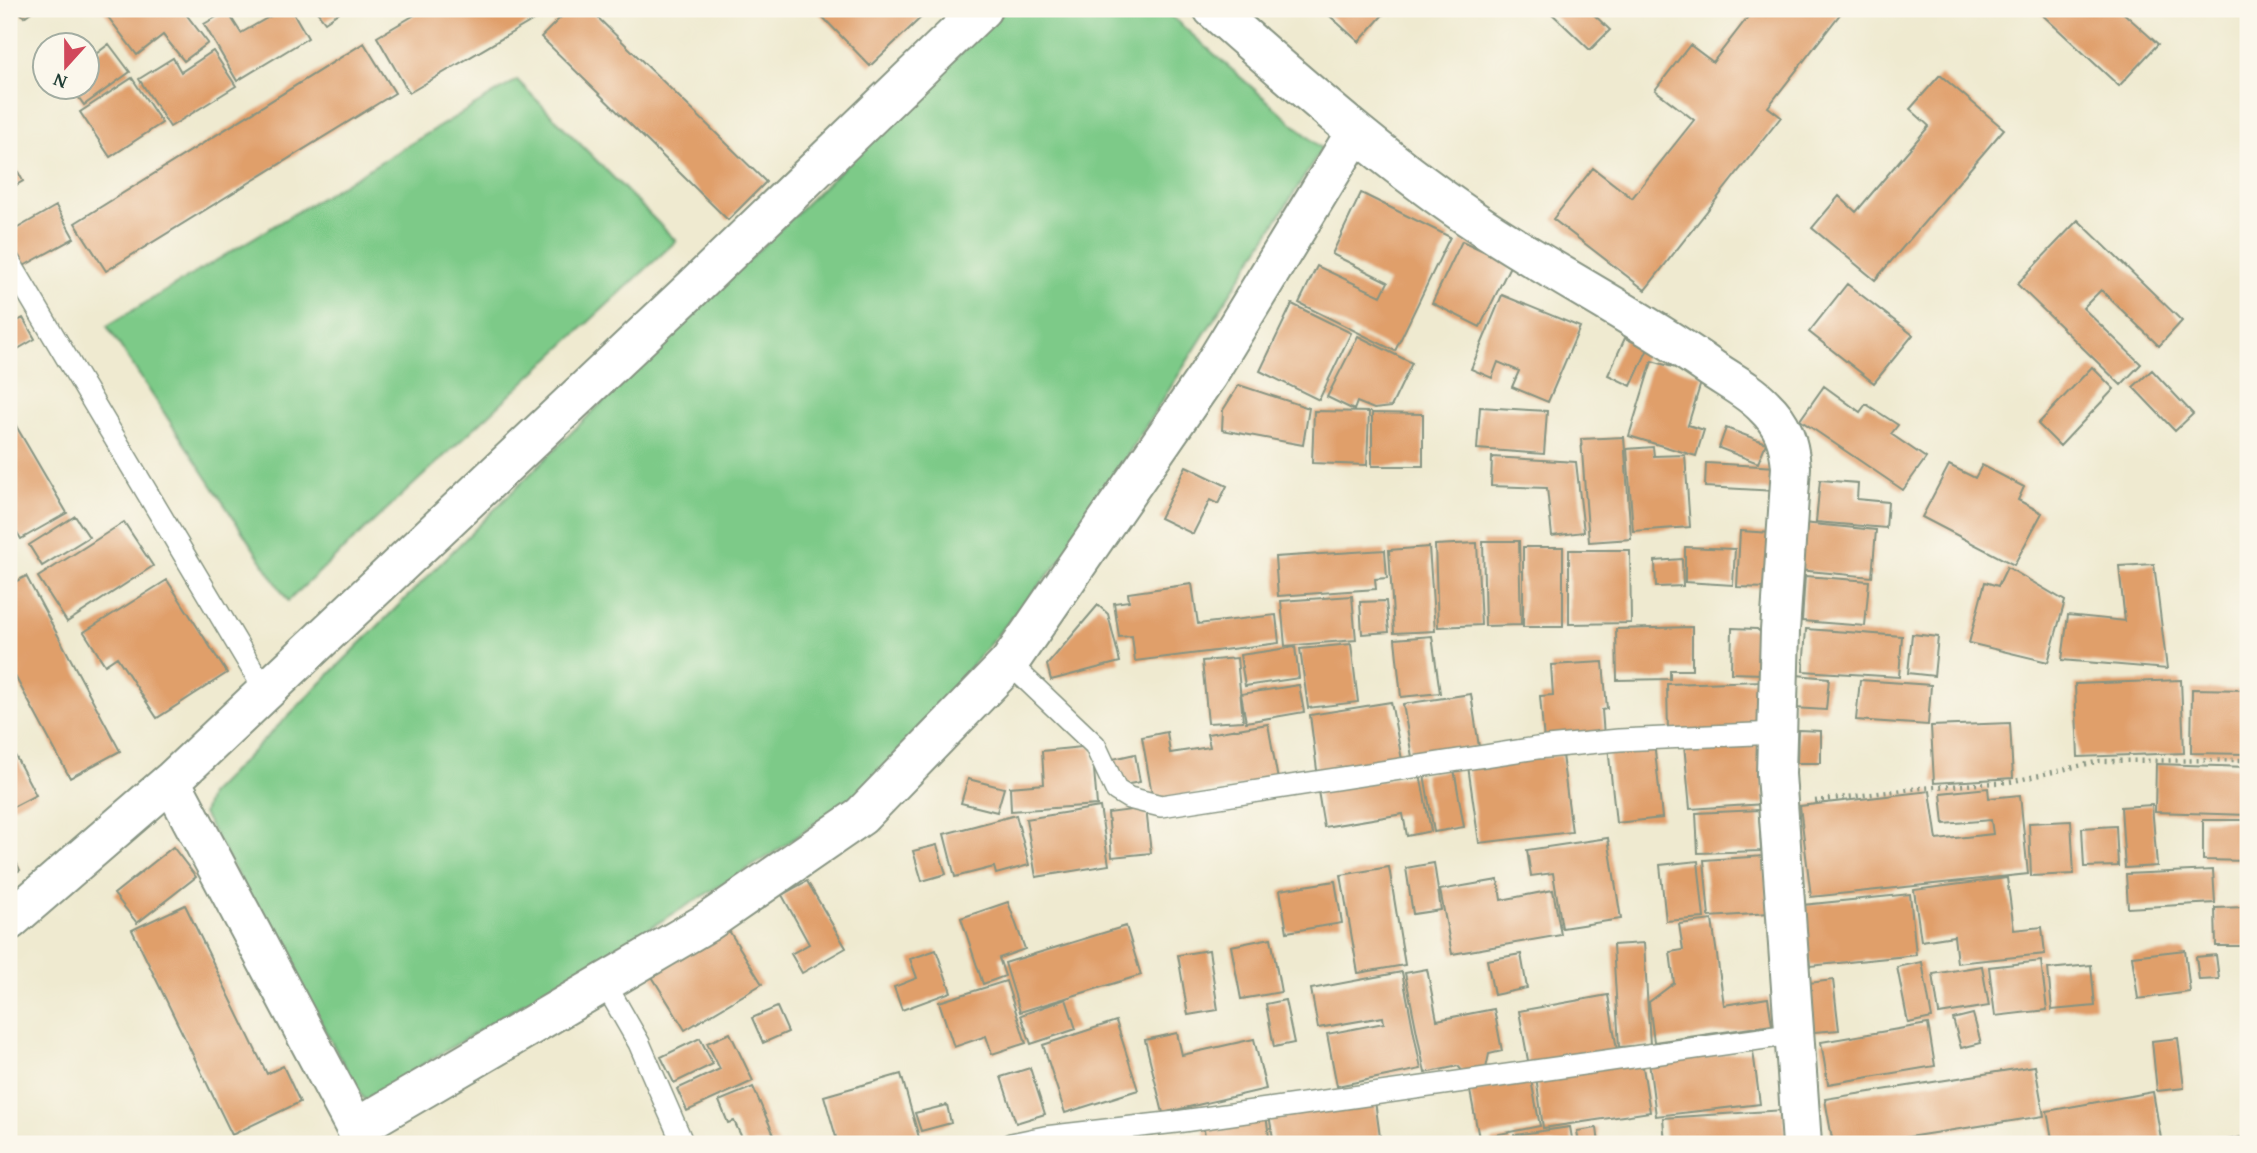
<svg xmlns="http://www.w3.org/2000/svg" width="2257" height="1153" font-family="'Gentium Book Plus',serif">
  <style>
    .green { fill: #7dca88; stroke: #4e845e; stroke-width: 2 }
    .building { fill: #e09f6a }
    .lines { fill: none; stroke-linecap: round; stroke-linejoin: round }
    .service-casing { stroke: #879482; stroke-width: 24 }
    .minor-casing { stroke: #879482; stroke-width: 42 }
    .path { stroke: #879482; stroke-width: 4.5; stroke-dasharray: 2 5; stroke-linecap: butt }
    .service { stroke: #fff; stroke-width: 21 }
    .minor { stroke: #fff; stroke-width: 38 }
  </style>
  <rect width="100%" height="100%" fill="#fbf7ec"/>
  <filter id="ink" filterUnits="userSpaceOnUse"><feTurbulence type="fractalNoise" baseFrequency=".0143" numOctaves="2"/><feDisplacementMap in="SourceGraphic" scale="14" xChannelSelector="R" yChannelSelector="G"/><feConvolveMatrix kernelMatrix="1 2 1 2 8 2 1 2 1" color-interpolation-filters="sRGB"/></filter>
  <filter id="wash" filterUnits="userSpaceOnUse"><feTurbulence type="fractalNoise" baseFrequency=".00686" numOctaves="4" result="noise"/><feDisplacementMap in="SourceGraphic" scale="28" xChannelSelector="R" yChannelSelector="G"/><feGaussianBlur stdDeviation="1.57" result="paint"/><feColorMatrix in="noise" values="0 0 0 0 0 0 0 0 0 0 0 0 0 0 0 0 0 1.4 0 .05"/><feComposite in="paint" operator="in"/></filter>
  <g filter="url(#wash)">
    <rect width="100%" height="100%" fill="#efead0"/>
    <path class="green" d="M1006 9H1163L1322 149 1061 560 871 784 771 855 364 1100 203 814 209 795 583 421Z
      M517 80 676 241 288 601 107 326Z"/>
    <g id="blocks">
      <path class="building" d="M18 9H35L24 17Z
        M102 9H182L208 43 184 61 163 35 137 55Z
        M283 9H291L308 38 237 81 204 24 227 11 241 33Z
        M315 9H344L325 22Z
        M425 9H552L409 93 377 37Z
        M569 9H589L766 182 728 220 541 37Z
        M815 9H930L870 66Z
        M1322 9H1388L1359 42Z
        M1547 9H1588L1610 30 1590 50Z
        M1754 9H1844L1768 107 1781 117 1645 290 1553 219 1593 168 1632 198 1694 120 1655 90 1690 45 1713 62Z
        M2036 9H2119L2158 44 2119 86Z
        M82 37 93 52 88 57V46H71Z
        M364 43 395 93 106 271 75 223Z
        M109 44 130 72 84 105 72 88H88V60Z
        M213 51 236 86 170 127 139 79 173 58 181 72Z
        M1940 75 2004 129 1875 280 1812 228 1839 196 1856 212 1929 126 1910 109Z
        M132 78 162 123 110 157 80 112Z
        M9 155 23 181 9 189Z
        M1361 193 1450 237 1395 351 1299 303 1317 266 1381 296 1388 282 1332 254Z
        M56 206 74 238 20 268 9 248V233Z
        M2078 220 2182 321 2159 346 2101 290 2083 308 2141 364 2121 385 2017 284Z
        M1462 241 1511 264 1480 327 1432 303Z
        M1847 284 1913 335 1874 383 1809 332Z
        M1502 295 1580 327 1548 402 1512 387 1519 371 1498 362 1492 378 1471 369Z
        M1292 304 1351 333 1319 400 1260 371Z
        M23 318 35 339 9 354V326Z
        M1358 336 1412 363 1391 407 1374 409 1357 402 1354 410 1327 397Z
        M1625 338 1648 349 1631 386 1608 375Z
        M1652 361 1703 376 1688 425 1704 430 1696 456 1629 436Z
        M2092 367 2114 389 2060 446 2038 424Z
        M2152 370 2193 414 2175 431 2133 387Z
        M1239 385 1309 408 1303 445 1222 430 1223 410Z
        M1824 386 1860 412 1866 404 1898 425 1891 434 1926 458 1903 490 1800 420Z
        M1480 407 1547 411 1544 454 1477 449Z
        M1314 411 1369 412 1367 465 1312 463Z
        M1372 413 1423 414V466H1372Z
        M9 414 67 513 21 539 9 519Z
        M1726 428 1766 443 1758 463 1719 448Z
        M1624 437 1631 539 1589 542 1581 439Z
        M1653 447 1654 456 1685 455 1690 527 1633 531 1627 449Z
        M1492 457 1576 462 1584 532 1552 536 1547 488 1491 486Z
        M1706 463 1777 467 1776 491 1705 487Z
        M1949 465 1975 478 1982 465 2024 487 2018 500 2042 513 2014 565 1922 517Z
        M1186 466 1227 486 1218 504 1210 500 1193 534 1160 518Z
        M1820 480 1858 483 1857 499 1888 502 1886 528 1816 522Z
        M75 516 89 537 42 566 29 545Z
        M124 522 153 566 67 622 38 577Z
        M1802 523 1876 530 1872 577 1798 570Z
        M1740 531 1772 533 1769 588 1737 587Z
        M1483 541H1519L1521 625 1485 626Z
        M1477 543 1481 625 1438 627 1435 545Z
        M1429 547 1435 631 1394 633 1389 550Z
        M1523 547H1563V627H1523Z
        M1685 547 1735 549 1733 585 1685 582Z
        M1385 550 1387 578 1375 579 1376 589 1278 596 1275 557Z
        M1569 550H1630L1631 623 1569 624Z
        M1682 559 1683 586 1656 587 1655 561Z
        M2154 564 2167 669 2062 660 2068 615 2125 621 2119 566Z
        M2007 567 2065 601 2048 662 1969 643 1985 582 1998 586Z
        M26 576 120 751 70 778 9 665V585Z
        M1805 576 1869 581 1865 626 1802 621Z
        M167 580 227 673 157 718 117 657 105 665 84 632Z
        M1192 584 1198 624 1276 615 1279 643 1135 661 1132 636 1119 637 1114 603 1129 601 1128 593Z
        M1352 596 1356 640 1285 646 1281 601Z
        M1386 601 1389 632 1362 634 1360 602Z
        M1098 605 1108 614 1120 662 1051 680 1047 665Z
        M1692 627V670H1670V679L1617 680 1616 629Z
        M1732 628 1757 629 1766 637 1764 674 1731 673Z
        M1806 629 1902 636 1899 677 1803 671Z
        M1912 634 1938 637 1934 676 1908 673Z
        M1432 636 1440 693 1401 697 1395 639Z
        M1351 644 1358 702 1308 708 1300 649Z
        M1295 647 1299 678 1245 686 1240 655Z
        M1237 658 1243 721 1208 723 1202 661Z
        M1603 662 1607 709 1602 710 1604 736 1544 741 1540 696 1553 695 1551 665Z
        M1796 675 1829 678 1826 710 1794 708Z
        M1860 680 1931 685 1928 725 1856 720Z
        M2181 680 2184 753 2078 757 2075 684Z
        M1763 681 1765 730 1668 733 1667 684Z
        M1299 685 1304 712 1246 722 1241 694Z
        M2192 689 2248 690V754L2191 753Z
        M1471 694 1479 747 1412 757 1403 704Z
        M1391 702 1403 765 1318 778 1310 715Z
        M2010 723 2013 778 1934 783 1931 726Z
        M1268 724 1278 780 1153 800 1142 737 1167 732 1170 753 1210 747 1207 734Z
        M1798 730 1821 731V763H1797Z
        M1760 739 1764 804 1690 809 1684 744Z
        M1654 741 1662 818 1616 823 1608 746Z
        M9 744 36 795 9 809Z
        M1092 746 1097 805 1011 811 1010 787 1044 784 1042 751Z
        M1135 754 1140 782 1118 786 1113 759Z
        M1562 755 1572 832 1479 843 1468 766Z
        M2156 764 2248 767V815L2155 812Z
        M1454 769 1464 827 1434 832 1424 774Z
        M1420 774 1431 831 1407 836 1403 814 1324 827 1318 791Z
        M968 779 1004 788 997 812 961 803Z
        M1988 788 1989 798 2020 795 2028 874 1811 897 1800 806 1930 791 1937 840 1993 834 1991 820 1944 824 1941 793Z
        M2152 805 2157 866 2125 868 2121 807Z
        M1100 807 1109 865 1036 877 1026 819Z
        M1146 808 1151 853 1112 857 1108 813Z
        M1759 810 1761 851 1698 853 1696 813Z
        M1016 815 1029 865 996 874 994 867 955 877 944 834Z
        M2203 820H2248V861L2203 860Z
        M2071 821 2074 874 2031 876 2029 823Z
        M2116 826 2118 866 2084 867 2082 828Z
        M1608 838 1621 919 1562 928 1553 873 1531 876 1527 850Z
        M937 845 946 874 922 881 913 851Z
        M173 847 196 877 137 923 114 894Z
        M9 848 20 870 9 876Z
        M1765 856 1769 913 1709 917 1704 860Z
        M1698 861 1704 918 1666 921 1660 865Z
        M1434 863 1441 910 1413 914 1406 868Z
        M1389 867 1405 965 1358 973 1341 875Z
        M2213 870 2215 903 2128 908 2126 874Z
        M2007 878 2014 930 2042 927 2045 954 1957 963 1954 936 1921 941 1914 890Z
        M1498 880 1501 900 1553 890 1561 935 1452 954 1440 890Z
        M807 881 846 948 802 973 791 954 809 944 782 895Z
        M1335 881 1342 923 1287 932 1280 890Z
        M1910 894 1916 955 1810 966 1803 905Z
        M1008 902 1025 949 999 958 1005 976 983 984 961 918Z
        M185 905 267 1074 283 1066 300 1102 232 1135 132 930Z
        M2248 907V946H2216L2215 908Z
        M1712 920 1724 1005 1768 998 1772 1025 1654 1042 1649 1002 1674 983 1670 952 1683 950 1679 924Z
        M1126 926 1141 975 1020 1012 1005 963Z
        M728 929 762 984 685 1030 651 975Z
        M1271 938 1281 992 1241 999 1231 946Z
        M1644 943 1650 1045 1619 1047 1613 945Z
        M936 950 951 992 902 1010 894 987 917 978 910 959Z
        M1209 950 1218 1010 1188 1015 1178 955Z
        M2185 950 2190 992 2138 999 2132 956Z
        M1521 954 1527 988 1494 995 1487 960Z
        M2216 955 2219 979 2199 980 2196 957Z
        M2041 961 2047 1010 1995 1016 1989 967Z
        M1922 962 1932 1018 1908 1023 1897 967Z
        M2091 965 2095 1006 2052 1010 2048 969Z
        M1982 966 1989 1006 1939 1014 1933 974Z
        M1427 969 1437 1020 1494 1009 1502 1051 1489 1054 1485 1073 1466 1075 1458 1066 1425 1073 1405 973Z
        M1402 972 1421 1069 1337 1086 1327 1034 1384 1023 1383 1017 1318 1028 1311 989Z
        M1833 980 1839 1030 1814 1032 1808 983Z
        M1006 981 1026 1043 992 1054 986 1036 954 1047 939 1002Z
        M1608 995 1617 1050 1529 1066 1519 1011Z
        M1066 999 1076 1029 1031 1044 1021 1015Z
        M1285 1000 1294 1043 1274 1047 1266 1004Z
        M777 1007 788 1032 763 1043 752 1018Z
        M1973 1014 1981 1043 1961 1048 1953 1019Z
        M1116 1021 1138 1090 1065 1113 1043 1045Z
        M1928 1024 1935 1066 1828 1084 1821 1042Z
        M730 1033 753 1081 687 1111 677 1089 720 1069 707 1043Z
        M1177 1033 1182 1055 1254 1039 1266 1089 1163 1113 1145 1040Z
        M700 1038 713 1064 674 1083 661 1057Z
        M2178 1038 2184 1088 2157 1091 2152 1041Z
        M1753 1051 1760 1104 1656 1116 1649 1062Z
        M1642 1061 1650 1112 1543 1128 1536 1076Z
        M2035 1066 2044 1116 1863 1144H1833L1825 1099Z
        M1030 1068 1045 1114 1016 1123 1001 1077Z
        M901 1074 920 1141 907 1144H838L824 1096Z
        M1531 1080 1540 1126 1479 1138 1470 1091Z
        M753 1087 778 1144H745L734 1121 728 1123 719 1101Z
        M2153 1092 2162 1144H2053L2047 1111Z
        M1375 1101 1381 1144H1274L1269 1115Z
        M947 1105 951 1123 921 1131 915 1113Z
        M1784 1110 1786 1144H1665L1663 1118Z
        M1266 1115 1270 1144H1206L1203 1123Z
        M1570 1127 1573 1144H1515L1514 1135Z
        M1597 1128 1599 1144H1579L1577 1131Z
        M2248 1136V1144H2210V1143Z
        M1510 1138 1511 1144H1491V1141Z"/>
    </g>
  </g>
  <g filter="url(#ink)">
    <use href="#blocks" fill-opacity="0" stroke="#879482" stroke-width="2"/>
    <g class="lines">
      <g class="service-casing">
        <path id="service" d="M9 261 266 692
          M1009 663 1095 745 1116 790 1129 798 1161 806 1537 748 1619 740 1777 733
          M604 982 639 1043 683 1144
          M1011 1144 1045 1137 1176 1122 1795 1034"/>
      </g>
      <g class="minor-casing">
        <path id="minor" d="M1213 9C1300 85 1385 162 1482 226 1556 275 1635 315 1708 366 1726 379 1749 390 1764 406 1783 424 1789 442 1791 467L1780 631 1776 774 1802 1144
          M171 781 364 1144
          M9 921 171 781 695 286 982 9
          M356 1128 706 923 861 816 1009 663 1207 376 1355 133"/>
      </g>
      <path class="path" d="M1815 801 1921 788 2010 782 2100 761 2248 760"/>
      <use href="#service" class="service"/>
      <use href="#minor" class="minor"/>
    </g>
  </g>
  <rect width="2257" height="1153" fill="none" stroke="#fbf7ec" stroke-width="35"/>
  <g transform="translate(66 66) rotate(201)"><circle r="33" fill="#fbf7ec" stroke="#a3ada2" stroke-width="2"/>
  <path d="M0-5L12 26L0 18L-12 26Z" fill="#d1495b"/>
  <text y="-10" font-size="19" font-weight="bold" text-anchor="middle" fill="#1f3d34">N</text>
  </g>
</svg>
